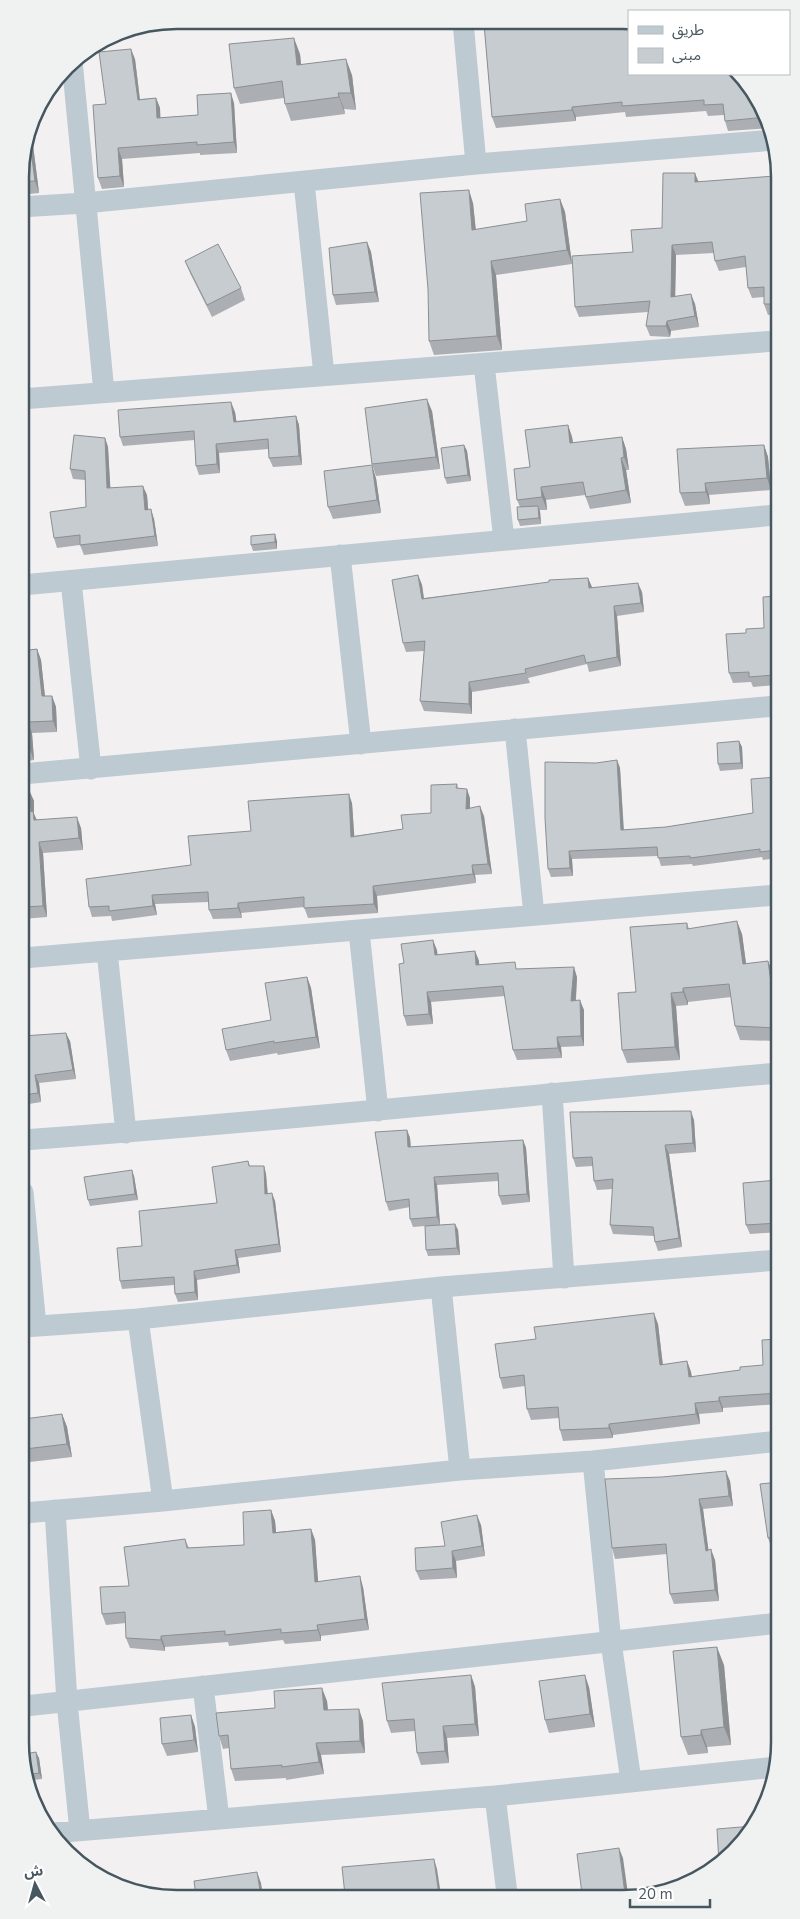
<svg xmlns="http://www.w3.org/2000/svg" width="800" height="1919" font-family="'Nunito Sans','Noto Sans Arabic',sans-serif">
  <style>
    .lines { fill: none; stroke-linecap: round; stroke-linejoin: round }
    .street { stroke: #bdcad1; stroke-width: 21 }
    .wall { fill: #abafb3 }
    .shaded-wall { fill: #8b8f92 }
    .building { fill: #c7ccd0; stroke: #8b8f92 }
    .rim { fill: none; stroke: #475760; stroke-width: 2.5 }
  </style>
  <rect width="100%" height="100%" fill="#f3f0f1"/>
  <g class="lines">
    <path class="street" d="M463 22 476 164
      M72 61 104 392
      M304 182 324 375
      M20 207 85 203 476 164 775 140
      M484 364 504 540
      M21 399 775 341
      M340 555 361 744
      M71 581 91 769
      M22 585 776 515
      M515 729 534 915
      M22 774 776 706
      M359 931 378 1111
      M107 951 126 1133
      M23 958 777 895
      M552 1093 564 1278
      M23 1140C275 1122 526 1095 778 1073
      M23 1192 36 1326
      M441 1287 460 1470
      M138 1319 163 1501
      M24 1327 138 1319 441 1287 778 1260
      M593 1461 611 1642 631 1781
      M55 1510 67 1702 80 1831
      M24 1513 163 1501 460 1470 593 1461 779 1441
      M203 1686 219 1819
      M25 1706 779 1623
      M495 1796 507 1894
      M52 1833 495 1796 776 1767"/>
  </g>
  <path class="wall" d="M484 24 759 98 771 128 728 131 725 121 724 115 708 116 706 111 626 117 625 112 576 117V121L496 128 492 117Z
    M300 54 301 65 352 75 356 110 344 109 345 114 291 121 285 104 284 98 240 104 234 88Z
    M135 59 140 99 156 98 160 108V118L198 115 234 103 237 153 200 155V153L122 159 124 187 102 189 98 178 106 104Z
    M31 129 39 193 20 195V167Z
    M775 176V314L768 315 764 304V297L752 298 748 288 746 267 719 271 715 261 714 253 676 255 675 296 695 304 699 327 671 331 670 337 650 336 646 326 648 312 579 317 575 307 633 252 662 228 698 182Z
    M560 199 565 212 572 264 496 275 502 350 434 355 429 341 473 203 476 230 527 221Z
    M367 242 371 252 379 302 336 305 333 295Z
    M185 261 241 288 245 300 212 317 190 273Z
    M432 411 440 469 376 476 372 464Z
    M235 412 236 421 296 416 299 425 302 465 273 467 269 458 268 449 219 453 220 473 199 475 196 466 195 440 123 446 120 437Z
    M568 425 572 437 573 443 622 437 626 449 629 470H626L631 503 590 509 585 495 546 500 547 510H540L541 524 520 526 518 520 520 507 517 500 530 467Z
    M105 438 108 447 110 488 147 495 148 510 154 519 158 546 84 555 80 545 57 548 54 538 86 507 85 480 73 479 70 469Z
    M464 445 467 451 471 481 447 484 445 478Z
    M764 445 768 457 771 490 709 495 710 504 685 506 680 493Z
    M376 478 381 513 333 519 328 507Z
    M776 537V685L753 687 751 682 733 683 729 673 746 633 764 628 775 596Z
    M277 541V549L253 551 251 545Z
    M418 575 422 585 424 598 588 578 592 588 642 592 644 612 617 616 621 666 589 672 587 664 528 678 530 683 472 692V714L424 711 420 701 424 651 406 652 403 643Z
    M37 649 41 660 45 696H52L56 707 57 732 32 733 34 760 22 762V651Z
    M739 741 742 747 743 769 720 771 718 764Z
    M617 760 620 768 624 830 666 827 753 813 777 777V858L763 860 762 857 693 866 692 864 661 866 658 856 572 859 573 876 551 877 548 869Z
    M457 784 458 788 470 798V808L484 816 492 874 475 875 476 883 377 896 378 913 308 918 304 907 241 913 242 918 213 919 209 910V902L155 904 157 915 112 921 111 916 92 917 89 907 191 865 251 831 352 803 354 836 403 829 431 813Z
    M22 790H29L34 801V814L37 820 81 828 83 850 43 853 47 917 23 919Z
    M687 923 689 929 742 934 746 964 768 961 773 974 774 982 777 981V1041L740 1040 735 1026 731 997 688 1002V1005L676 1006 680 1060 627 1063 622 1050 636 992Z
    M437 950V955L475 951 479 961V965L518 969 577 977 576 1001 584 1010V1046L561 1047 562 1058 517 1060 513 1050 505 996 431 1002 433 1024 407 1026 404 1016V963Z
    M307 977 311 988 320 1048 278 1055 277 1053 230 1061 226 1050 271 1020Z
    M23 1036 70 1041 76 1079 39 1083 41 1102 23 1105Z
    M694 1120 696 1152 669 1154 682 1247 658 1251 655 1242 654 1236 613 1234 610 1225 613 1189 597 1190 594 1181 593 1166 576 1167 573 1158Z
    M407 1130 410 1138 411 1147 523 1140 526 1148 530 1202 502 1205 499 1196 498 1181 437 1185 440 1225 455 1224 458 1230 460 1255 428 1256 426 1250 425 1226 413 1227 410 1219V1207L389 1211 386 1202Z
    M248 1161 250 1166H264L266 1174 268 1194 275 1201 281 1252 238 1258 240 1273 197 1280 198 1300 178 1302 175 1294 174 1285 122 1289 120 1281 142 1246 217 1203Z
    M134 1176 138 1200 90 1206 88 1200Z
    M778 1180V1232L750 1234 746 1225Z
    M658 1324 663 1365 687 1361 691 1372 692 1377 740 1370 763 1365 778 1339 779 1404 723 1408V1412L699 1414 700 1424 613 1435V1438L563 1441 560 1430 559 1418 531 1420 527 1409 525 1386 503 1389 500 1378Z
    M62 1414 67 1427 72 1457 30 1462 25 1449Z
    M730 1481 733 1506 703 1509 708 1550 715 1560 719 1601 674 1604 670 1594 667 1554 615 1559 612 1548Z
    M779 1482V1549L772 1550 768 1538Z
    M271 1510 275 1521 276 1532 311 1529 315 1540 318 1582 363 1587 369 1630 321 1636V1641L285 1644 283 1640 229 1646 228 1642 165 1647V1651L130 1648 126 1638V1623L106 1625 102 1614 129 1586 185 1539 189 1548 244 1545Z
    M481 1525 485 1556 456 1561 457 1578 420 1580 416 1571 445 1546Z
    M724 1665 731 1745 707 1747 708 1753 688 1755 681 1737Z
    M471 1675 475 1687 479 1736 447 1738 449 1763 421 1765 417 1753 415 1731 391 1733 387 1721Z
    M589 1687 595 1727 549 1733 545 1720Z
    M327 1701 328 1710 363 1721 365 1753 321 1755 324 1774 286 1780V1778L235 1781 231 1769 229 1748 223 1749 219 1736 275 1708Z
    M191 1715 195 1727 198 1752 167 1756 162 1744Z
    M25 1754 39 1758 42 1779 25 1781Z"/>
  <path class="shaded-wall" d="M294 38 300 54 303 82 297 65Z
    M131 49 135 59 141 110 138 100Z
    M346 59 352 75 356 110 351 93Z
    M231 93 234 103 237 153 234 142Z
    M338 93 344 109 345 114 339 97Z
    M156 98 160 108 161 128 157 118Z
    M572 107 576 117V121L572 110Z
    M31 129 39 193 35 181 29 136Z
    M118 148 122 159 124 187 120 176Z
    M695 173 699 183 695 182Z
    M469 190 473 203 477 244 472 230Z
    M560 199 565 212 572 264 567 250Z
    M367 242 371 252 379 302 375 292Z
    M672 245 676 255 675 307 671 297Z
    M491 261 496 275 502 350 497 336Z
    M691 294 695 304 699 327 695 316Z
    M667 321 671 331 670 337 666 326Z
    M427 399 432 411 440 469 436 457Z
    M231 402 235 412 238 431 234 422Z
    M296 416 299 425 302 465 299 456Z
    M568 425 572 437 575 456 570 443Z
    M622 437 626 449 629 470 624 457Z
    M105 438 108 447 111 498 107 488Z
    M216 444 219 453 220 473 217 464Z
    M464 445 467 451 471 481 468 475Z
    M764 445 768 457 771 490 767 478Z
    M621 458 626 470 631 503 626 490Z
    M372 465 376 478 381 513 377 500Z
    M705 483 709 495 710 504 706 492Z
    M143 486 147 495 149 519 145 510Z
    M541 487 546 500 547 510 542 497Z
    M538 506 540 512 541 524 539 518Z
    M151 509 154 519 158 546 155 536Z
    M275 534 277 541V549L275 542Z
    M418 575 422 585 425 608 422 599Z
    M588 578 592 587V598L589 588Z
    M638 583 642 592 644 612 641 603Z
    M614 606 617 616 621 666 617 657Z
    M37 649 41 660 46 707 42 696Z
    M772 657 776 667V683L774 675Z
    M469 682 472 692V714L469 704Z
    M52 696 56 707 57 732 53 721Z
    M28 722 32 733 34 760 30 750Z
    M739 741 742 747 743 769 741 763Z
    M617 760 620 768 624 838 621 830Z
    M467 789 470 798V818L466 809Z
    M29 790 34 801V814L38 823V832L31 812Z
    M349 794 352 803 355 846 351 837Z
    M480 806 484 816 492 874 488 864Z
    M77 817 81 828 83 850 79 838Z
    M39 842 43 853 47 917 43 906Z
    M569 851 572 859 573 876 570 868Z
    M472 865 475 875 476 883 473 874Z
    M373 886 377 896 378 913 374 904Z
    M152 895 155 904 157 915 153 906Z
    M238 903 241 913 242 918 238 908Z
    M737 921 742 934 748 978 743 964Z
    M433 940 437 950 439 965 435 955Z
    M475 951 479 961 480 975 476 965Z
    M768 961 773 974 776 995 771 982Z
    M574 967 577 977 575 1011 571 1001Z
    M307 977 311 988 320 1048 316 1037Z
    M683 988 688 1002V1005L683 992Z
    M427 992 431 1002 433 1024 429 1014Z
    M671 993 676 1006 680 1060 675 1047Z
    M580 1000 584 1010V1046L581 1036Z
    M66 1033 70 1041 76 1079 73 1070Z
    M557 1037 561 1047 562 1058 558 1048Z
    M35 1075 39 1083 41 1102 38 1093Z
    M691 1111 694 1120 696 1152 693 1143Z
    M407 1130 410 1138 411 1155 408 1147Z
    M523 1140 526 1148 530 1202 527 1194Z
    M665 1145 669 1154 682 1247 679 1238Z
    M264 1166 266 1174 268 1202 265 1194Z
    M132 1170 134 1176 138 1200 135 1194Z
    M434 1177 437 1185 440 1225 437 1217Z
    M272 1193 275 1201 281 1252 279 1244Z
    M455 1224 458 1230 460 1255 457 1248Z
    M235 1250 238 1258 240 1273 237 1265Z
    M194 1271 197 1280 198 1300 195 1292Z
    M654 1313 658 1324 664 1376 660 1365Z
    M687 1361 691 1372 693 1388 689 1377Z
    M719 1397 723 1408V1412L719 1401Z
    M695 1403 699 1414 700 1424 696 1414Z
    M62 1414 67 1427 72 1457 67 1444Z
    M609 1424 613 1435V1438L609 1428Z
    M726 1471 730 1481 733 1506 729 1496Z
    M699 1499 703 1509 710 1561 706 1551Z
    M271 1510 275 1521 277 1543 273 1533Z
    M477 1515 481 1525 485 1556 482 1546Z
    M311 1529 315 1540 319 1593 315 1582Z
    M711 1549 715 1560 719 1601 715 1590Z
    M452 1551 456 1561 457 1578 453 1568Z
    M360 1576 363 1587 369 1630 365 1619Z
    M25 1590 27 1627 25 1621Z
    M317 1625 321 1636V1641L318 1630Z
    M161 1636 165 1647V1651L161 1640Z
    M717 1647 724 1665 731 1745 724 1727Z
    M471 1675 475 1687 479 1736 475 1724Z
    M585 1675 589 1687 595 1727 590 1714Z
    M322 1688 327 1701 329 1723 324 1710Z
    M359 1709 363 1721 365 1753 360 1741Z
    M191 1715 195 1727 198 1752 194 1740Z
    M443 1726 447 1738 449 1763 445 1751Z
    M701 1730 707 1747 708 1753 701 1735Z
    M316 1743 321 1755 324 1774 319 1762Z
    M36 1752 39 1758 42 1779 39 1773Z
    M619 1848 623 1858 628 1894H625Z
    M434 1859 437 1869 441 1895H439Z
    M257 1872 261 1883 263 1896H261Z"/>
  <path class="building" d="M504 22 629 23V74H739L759 98 767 117 725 121 723 104 704 105V100L622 106V102L572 107V110L492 117 484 24Z
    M294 38 297 65 346 59 351 93H338L339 97 285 104 282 81 234 88 229 44Z
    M131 49 138 100 156 98 157 118 198 115 197 95 231 93 234 142 197 145V142L118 148 120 176 98 178 93 105 106 104 99 52Z
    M29 136 35 181 20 182V167Z
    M663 173H695V182L775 176V304H764V287L748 288 745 256 715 261 712 242 672 245 671 297 691 294 695 316 667 321 666 326H646L650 301 575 307 572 256 633 252 631 230 662 228Z
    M469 190 472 230 527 221 525 204 560 199 567 250 491 261 497 336 429 341 428 289 420 193Z
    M367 242 375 292 333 295 329 248Z
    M218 244 241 288 207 305 185 261Z
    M427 399 436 457 372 464 365 408Z
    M231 402 234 422 296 416 299 456 269 458 268 439 216 444 217 464 196 466 194 431 120 437 118 410Z
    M568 425 570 443 622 437 624 457 621 458 626 490 586 497 583 482 541 487 542 497 517 500 514 469 530 467 525 430Z
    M74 435 105 438 107 488 143 486 145 510 151 509 155 536 80 545V535L54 538 50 512 86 507 85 471 70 469Z
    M464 445 468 475 445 478 441 448Z
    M764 445 767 478 705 483 706 492 680 493 677 449Z
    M372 465 377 500 328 507 324 471Z
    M538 506 539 518 518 520 517 507Z
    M275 534V542L251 545V536Z
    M772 537H776V657H772L774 675 749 677V672L729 673 726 634 746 633V629L764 628 763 597 775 596Z
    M418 575 422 599 549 582V580L588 578 589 588 638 583 641 603 614 606 617 657 586 663 584 655 525 669 526 673 469 682V704L420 701 425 641 403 643 392 580Z
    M37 649 42 696H52L53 721 28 722 30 750H22V651Z
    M739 741 741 763 718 764 717 743Z
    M617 760 621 830 666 827 753 813 751 779 777 777V850L760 852V849L690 858V856L658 858 657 847 569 851 570 868 548 869 545 818V762L596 763Z
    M457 784 456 788 467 789 466 809 480 806 488 864 472 865 473 874 373 886 374 904 304 908V897L238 903V908L209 910 208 892 152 895 153 906 109 911V906L89 907 86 879 191 865 188 836 251 831 248 801 349 794 351 837 403 829 401 815 431 813V785Z
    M22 790H29L31 812 33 811 34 820 77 817 79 838 39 842 43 906 23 907Z
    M737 921 743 964 768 961 771 982 777 981V1028L735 1026 729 984 683 988V992L671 993 675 1047 622 1050 618 993 636 992 630 927 687 923V929Z
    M433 940 435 955 475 951 476 965 515 962 516 969 574 967 571 1001 580 1000 581 1036 557 1037 558 1048 513 1050 503 986 427 992 429 1014 404 1016 399 964 404 963 401 944Z
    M307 977 316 1037 274 1043V1041L226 1050 222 1029 271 1020 265 983Z
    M66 1033 73 1070 35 1075 38 1093 23 1095V1036Z
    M691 1111 693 1143 665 1145 679 1238 655 1242 653 1227 610 1225 613 1179 594 1181 592 1157 573 1158 570 1112Z
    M407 1130 408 1147 523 1140 527 1194 499 1196 498 1173 434 1177 437 1217 410 1219 409 1199 386 1202 375 1132Z
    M248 1161 249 1166H264L265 1194 272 1193 279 1244 235 1250 237 1265 194 1271 195 1292 175 1294 174 1277 120 1281 117 1248 142 1246 139 1211 217 1203 212 1167Z
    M132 1170 135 1194 88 1200 84 1177Z
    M778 1180V1223L746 1225 743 1183Z
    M455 1224 457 1248 426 1250 425 1226Z
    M654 1313 660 1365 687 1361 689 1377 740 1370V1367L763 1365 762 1340 778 1339 779 1393 719 1397V1401L695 1403 696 1414 609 1424V1428L560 1430 558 1407 527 1409 524 1375 500 1378 495 1344 536 1339 534 1327Z
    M62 1414 67 1444 25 1449 24 1419Z
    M726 1471 729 1496 699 1499 706 1551 711 1549 715 1590 670 1594 666 1544 612 1548 605 1479 662 1477Z
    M779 1482V1536L768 1538 760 1484Z
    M271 1510 273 1533 311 1529 315 1582 360 1576 365 1619 317 1625 318 1630 281 1633V1629L225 1635V1631L161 1636V1640L126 1638 125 1612 102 1614 100 1587 129 1586 124 1547 185 1539 187 1548 244 1545 243 1512Z
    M477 1515 482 1546 452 1551 453 1568 416 1571 415 1548 445 1546 441 1522Z
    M717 1647 724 1727 701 1730V1735L681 1737 673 1651Z
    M471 1675 475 1724 443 1726 445 1751 417 1753 414 1719 387 1721 382 1683Z
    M585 1675 590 1714 545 1720 539 1681Z
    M322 1688 324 1710 359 1709 360 1741 316 1743 319 1762 282 1767V1765L231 1769 228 1735 219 1736 216 1713 275 1708 274 1691Z
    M191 1715 194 1740 162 1744 160 1718Z
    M36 1752 39 1773 25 1775V1754Z
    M753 1826 741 1845 719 1863 717 1829Z
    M619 1848 625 1894H582L577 1854Z
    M434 1859 439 1895H345L342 1867Z
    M257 1872 261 1896H196L194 1881Z"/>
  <path d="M0 0H800V1919H0ZM177 29H623A148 148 0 0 1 771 177V1742A148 148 0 0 1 623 1890H177A148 148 0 0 1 29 1742V177A148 148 0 0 1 177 29Z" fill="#f0f2f2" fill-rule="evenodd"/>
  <path class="rim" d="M177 29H623A148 148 0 0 1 771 177V1742A148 148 0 0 1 623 1890H177A148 148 0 0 1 29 1742V177A148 148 0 0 1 177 29Z"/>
  <rect x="628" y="10" width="162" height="65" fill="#ffffff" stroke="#b5bcbf"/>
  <rect x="638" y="26" width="25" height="8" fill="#bdcad1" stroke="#b5bcbf"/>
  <text x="672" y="35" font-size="15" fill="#475760">طريق</text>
  <rect x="638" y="48" width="25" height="15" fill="#c7ccd0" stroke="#b5bcbf"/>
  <text x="672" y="60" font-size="15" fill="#475760">مبنى</text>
  <g transform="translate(35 1884) rotate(354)" stroke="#ffffff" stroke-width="4" paint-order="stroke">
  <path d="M0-4L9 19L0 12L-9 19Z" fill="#475760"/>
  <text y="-8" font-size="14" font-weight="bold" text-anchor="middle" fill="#475760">ش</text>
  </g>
  <path d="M630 1899v8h80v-8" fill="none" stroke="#475760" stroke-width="2.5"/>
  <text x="638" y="1899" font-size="15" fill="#475760" stroke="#ffffff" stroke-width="4" paint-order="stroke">20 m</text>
</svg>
